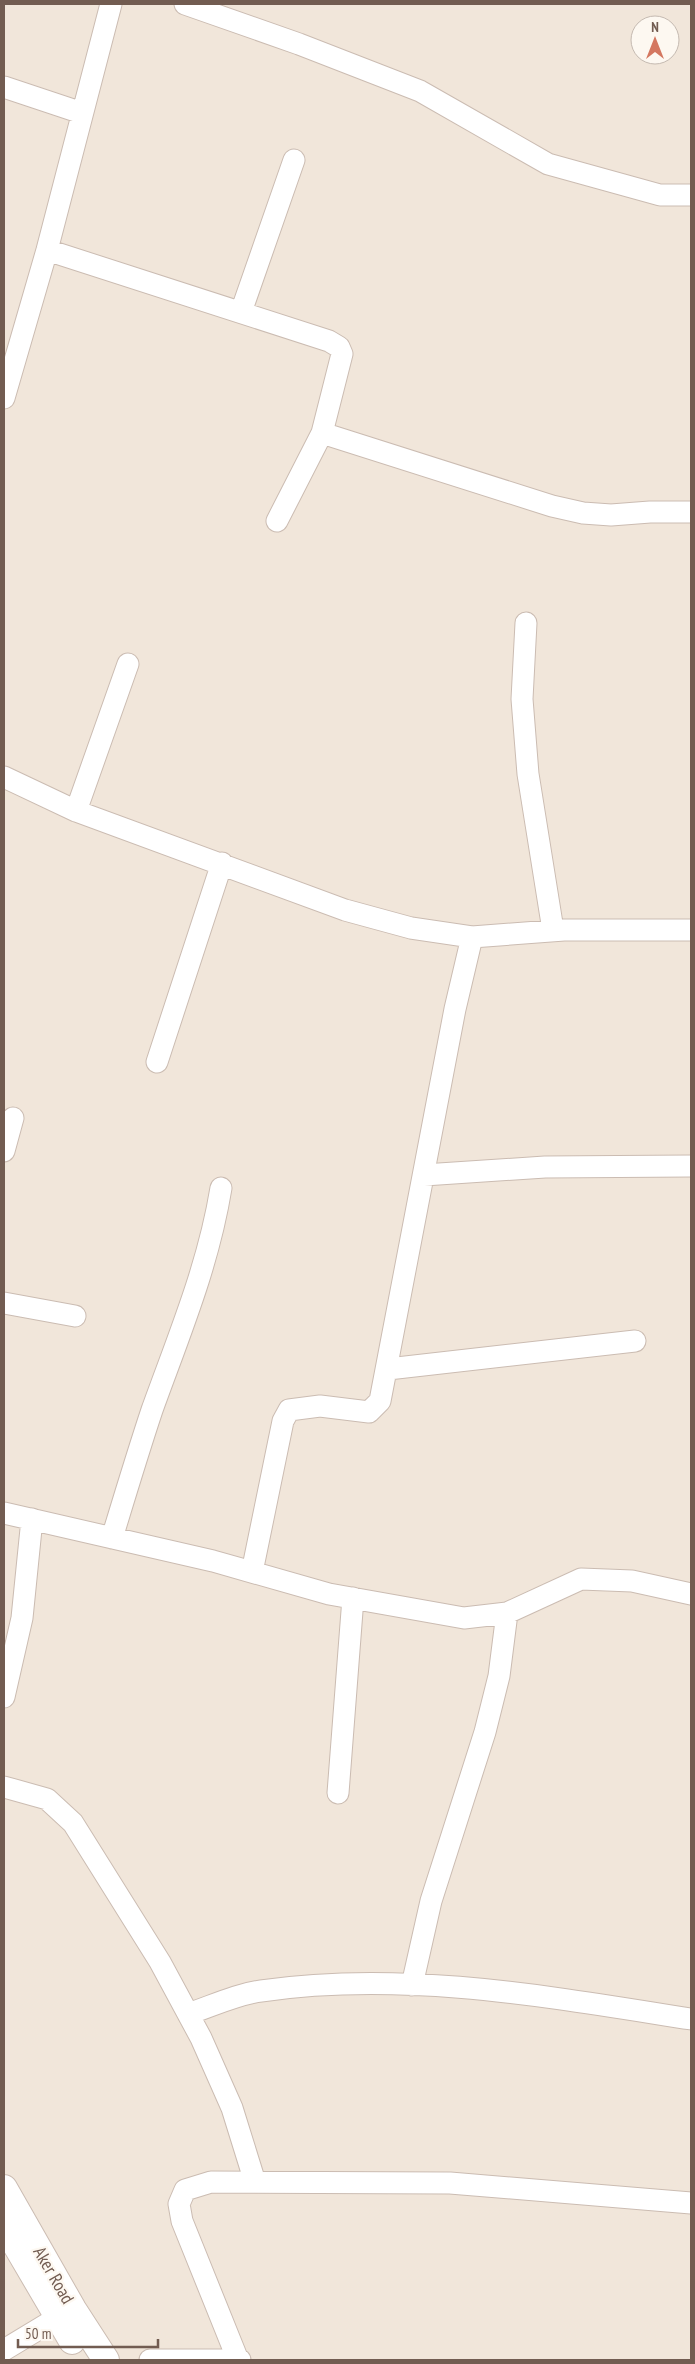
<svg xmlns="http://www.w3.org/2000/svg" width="695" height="2364" font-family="'PT Sans Narrow',sans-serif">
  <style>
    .residential { fill: #f1e6da; fill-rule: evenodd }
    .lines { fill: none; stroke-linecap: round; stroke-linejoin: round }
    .minor-casing { stroke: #cbbcb2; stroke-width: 23 }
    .tertiary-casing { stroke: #cbbcb2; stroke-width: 28 }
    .minor { stroke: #fff; stroke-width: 21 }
    .tertiary { stroke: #fff; stroke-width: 26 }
    .labels { text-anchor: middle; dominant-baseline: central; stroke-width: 4.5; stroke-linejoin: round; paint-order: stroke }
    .street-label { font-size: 18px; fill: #725c51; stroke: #fdf8f1 }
  </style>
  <rect width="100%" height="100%" fill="#faf4eb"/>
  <path class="residential" d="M4 4H691V2360H4ZM640 25H670V55H640Z"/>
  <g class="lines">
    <g class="minor-casing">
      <path id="minor" d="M185 4 299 44 420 91 548 164 660 195H691
        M4 87 82 113
        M47 250 329 341 339 347 342 354 322 433 277 521
        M241 312 294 160
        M4 398 47 250 111 4
        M322 433 552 506 583 513 611 515 650 512H691
        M526 623 522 699 528 774 553 930
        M4 777 76 811 345 910 411 928 472 937 564 930H691
        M76 811 128 664
        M157 1062 222 863
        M4 1151 13 1118
        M424 1175 545 1167 691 1166
        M4 1303 75 1316
        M388 1369 635 1341
        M4 1513 213 1561 329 1594 464 1618 507 1613 581 1579 632 1581 691 1594
        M112 1538C125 1495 138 1452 152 1410 179 1335 208 1267 221 1188
        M252 1572 283 1421 289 1410 320 1406 369 1412 380 1401 455 1009 472 937
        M4 1697 22 1618 32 1519
        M4 1787 47 1799 73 1823 160 1962 201 2038 232 2108 255 2182
        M338 1793 353 1598
        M412 1985 431 1901 485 1732 499 1676 507 1613
        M188 2014C212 2006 237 1994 261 1991 404 1970 550 1997 691 2019
        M4 2350 57 2318
        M150 2360H240
        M238 2360 182 2221 179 2204 185 2190 211 2182 450 2183 691 2203"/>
    </g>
    <g class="tertiary-casing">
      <path id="tertiary" d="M4 2188 73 2309 106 2360
        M4 2225 72 2341"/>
    </g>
    <use href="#minor" class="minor"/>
    <use href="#tertiary" class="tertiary"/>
  </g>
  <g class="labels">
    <g class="street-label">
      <text transform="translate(54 2275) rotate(60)">Aker Road</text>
    </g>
  </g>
  <rect width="695" height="2364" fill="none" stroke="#725c51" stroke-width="10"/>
  <g transform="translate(655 40)"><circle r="24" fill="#fdf8f1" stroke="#c5bab1"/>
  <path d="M0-4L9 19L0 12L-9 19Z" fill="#d47760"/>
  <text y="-8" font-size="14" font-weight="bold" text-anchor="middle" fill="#725c51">N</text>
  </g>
  <path d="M18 2339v8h140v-8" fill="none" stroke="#725c51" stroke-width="2.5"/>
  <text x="25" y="2339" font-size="15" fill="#725c51" stroke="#fdf8f1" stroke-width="4" paint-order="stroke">50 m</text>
</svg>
